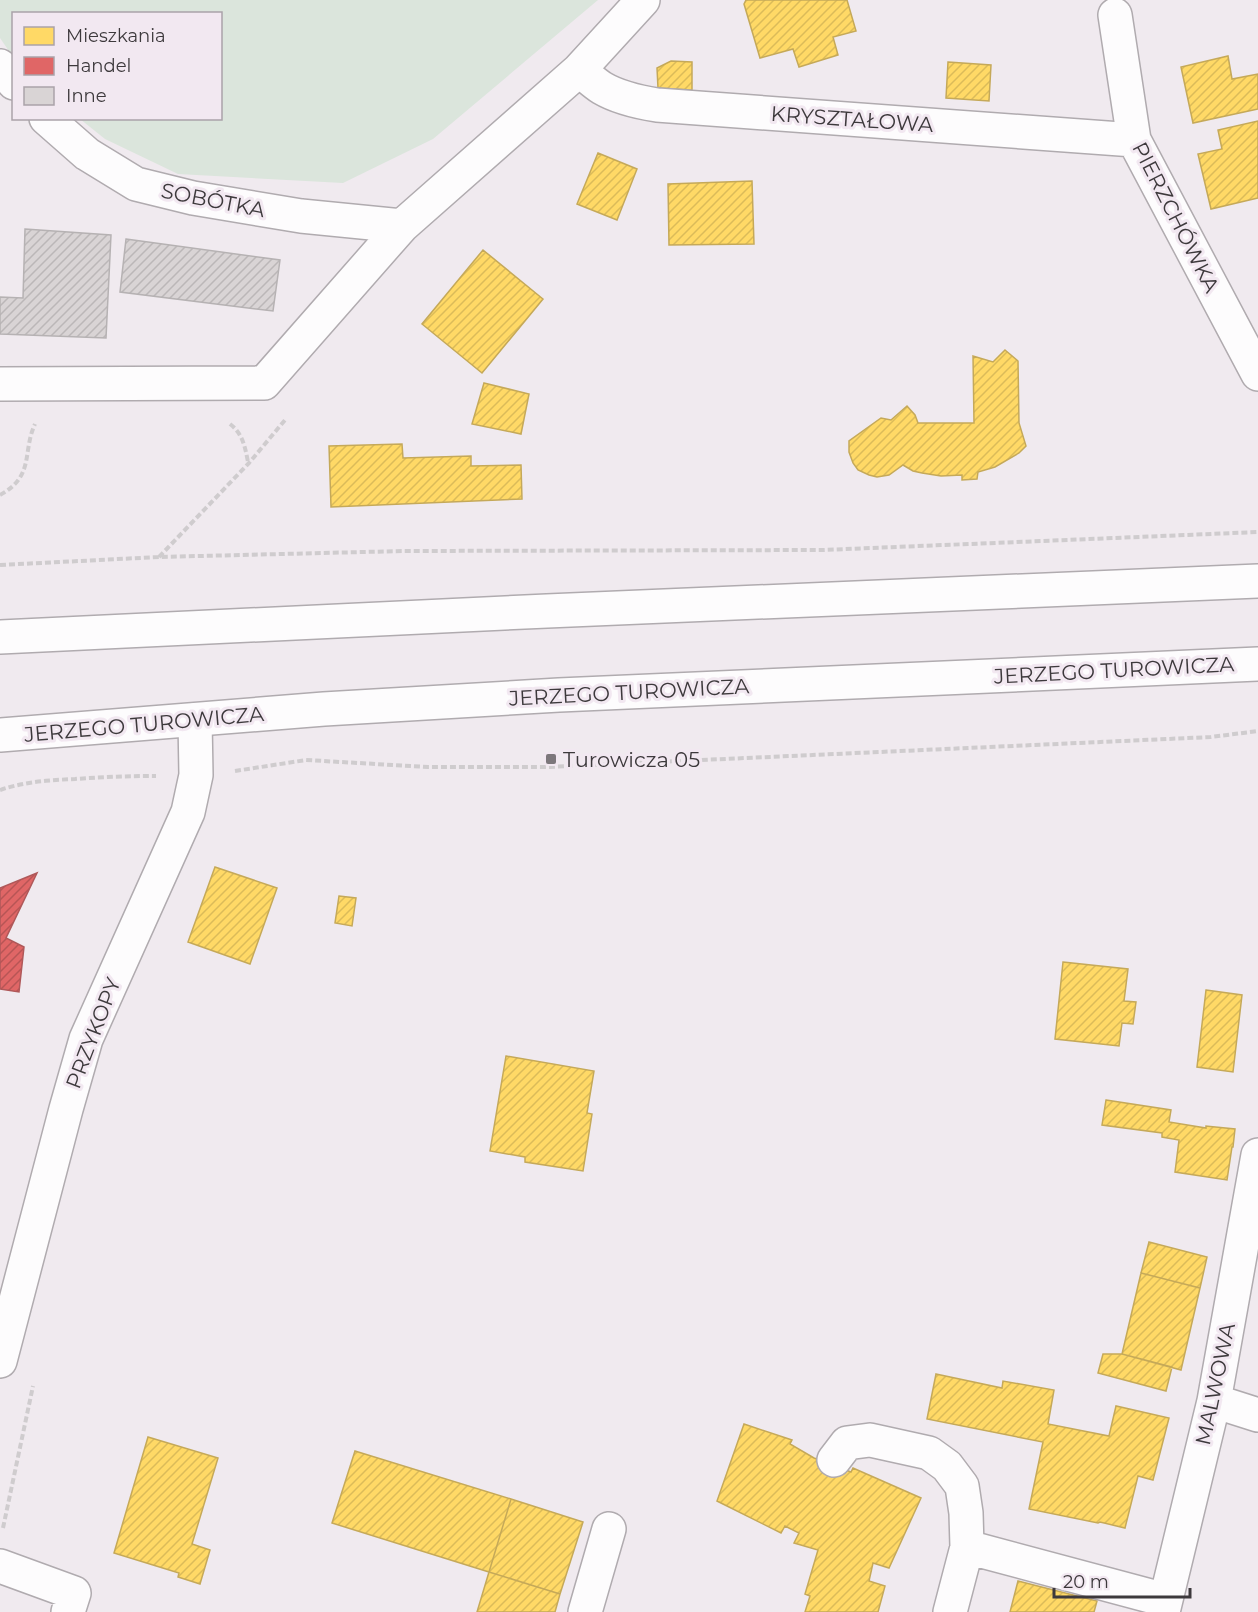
<svg xmlns="http://www.w3.org/2000/svg" width="1258" height="1612" font-family="Montserrat,sans-serif">
  <style>
    .green { fill: #dbe5dc }
    .homes { fill: url(#homes-hatch); stroke: #c5a959; stroke-width: 1.5 }
    .shops { fill: url(#shops-hatch); stroke: #af5859; stroke-width: 1.5 }
    .building { fill: url(#building-hatch); stroke: #b6b2b3; stroke-width: 1.5 }
    .lines { fill: none; stroke-linecap: round; stroke-linejoin: round }
    .minor-casing { stroke: #b0abaf; stroke-width: 36 }
    .major-casing { stroke: #b0abaf; stroke-width: 36 }
    .path { stroke: #cfccce; stroke-width: 4; stroke-dasharray: 6 3; stroke-linecap: butt }
    .minor { stroke: #fdfcfd; stroke-width: 33 }
    .major { stroke: #fdfcfd; stroke-width: 33 }
    .poi-dot { fill: #7c777b; stroke: #f2e8f1; stroke-width: 2 }
    .labels { text-anchor: middle; dominant-baseline: central; stroke-width: 6; stroke-linejoin: round; paint-order: stroke }
    .street-label { font-size: 21px; fill: #3d393c; stroke: #f2e8f1 }
    .poi-label { font-size: 21px; fill: #3d393c; stroke: #f2e8f1; text-anchor: start }
  </style>
  <defs>
    <pattern id="homes-hatch" width="6" height="6" patternUnits="userSpaceOnUse" patternTransform="scale(1.5)"><rect width="6" height="6" fill="#ffd966"/><path d="M-1 1l2-2M0 6l6-6M5 7l2-2" fill="none" stroke="#dbbb59"/></pattern>
    <pattern id="shops-hatch" width="6" height="6" patternUnits="userSpaceOnUse" patternTransform="scale(1.5)"><rect width="6" height="6" fill="#e06666"/><path d="M-1 1l2-2M0 6l6-6M5 7l2-2" fill="none" stroke="#b75555"/></pattern>
    <pattern id="building-hatch" width="6" height="6" patternUnits="userSpaceOnUse" patternTransform="scale(1.5)"><rect width="6" height="6" fill="#d9d4d5"/><path d="M-1 1l2-2M0 6l6-6M5 7l2-2" fill="none" stroke="#bbb7b8"/></pattern>
  </defs>
  <rect width="100%" height="100%" fill="#f0eaef"/>
  <path class="green" d="M0 0H598L433 139 343 183 178 174 105 139 80 119 220 118V14H14L13 57 0 38Z"/>
  <path class="homes" d="M746 0H847L856 31 833 37 838 55 799 67 793 49 760 58 744 4Z
    M1228 56 1232 79 1258 74V109L1193 123 1181 67Z
    M671 61 692 62V90L658 88 657 68Z
    M948 62 991 65 989 101 946 98Z
    M1258 121V198L1211 209 1198 154 1222 149 1218 130Z
    M598 153 637 169 617 220 577 204Z
    M752 181 754 244 669 245 668 184Z
    M483 250 543 299 482 373 422 324Z
    M1005 350 1018 361 1019 423 1026 446 1019 453 995 467 978 472 977 479 962 480V475L941 476 922 473 913 471 903 465 889 475 877 477 869 475 858 470 853 463 849 452V441L881 418 891 420 907 406 915 415 918 423H974L973 356 993 362Z
    M484 383 529 394 521 434 472 424Z
    M402 444 403 458 471 456V466L521 465 522 499 331 507 329 446Z
    M215 867 277 888 250 964 188 942Z
    M339 896 356 898 352 926 335 923Z
    M1063 962 1128 969 1124 1001 1136 1002 1133 1024 1122 1023 1119 1046 1055 1039Z
    M1206 990 1242 995 1233 1072 1197 1067Z
    M506 1056 594 1071 587 1113 592 1114 583 1171 525 1162V1157L490 1151Z
    M1106 1100 1171 1110 1169 1122 1206 1128V1126L1235 1129 1233 1147H1232L1227 1180 1175 1172 1179 1140 1162 1137V1133L1102 1125Z
    M1149 1242 1207 1257 1200 1288 1141 1273Z
    M1141 1273 1200 1288 1181 1370 1122 1354Z
    M1103 1354H1122L1172 1367 1166 1391 1098 1373Z
    M936 1374 1002 1388 1003 1381 1054 1390 1048 1424 1109 1436 1116 1406 1169 1418 1153 1480 1138 1476 1125 1528 1100 1522 1098 1523 1029 1509 1043 1442 927 1419Z
    M744 1424 792 1440 790 1444 814 1458 851 1472 853 1468 921 1498 889 1568 873 1563 869 1581 885 1586 878 1612H805L810 1596 805 1594 818 1550 794 1543 799 1533 785 1526 781 1533 717 1501Z
    M148 1437 218 1458 192 1544 210 1550 200 1584 178 1577 179 1573 114 1553Z
    M355 1451 511 1499 489 1572 332 1523Z
    M511 1499 583 1522 560 1594 489 1572Z
    M489 1572 560 1594 555 1612H477Z
    M1018 1581 1097 1601 1094 1612H1010Z"/>
  <path class="shops" d="M37 873 6 938 24 947 19 992 0 989V888Z"/>
  <path class="building" d="M25 229 111 235 106 338 0 334V297L23 298Z
    M126 239 280 260 273 311 120 292Z"/>
  <g class="lines">
    <g class="minor-casing">
      <path id="minor" d="M1115 15 1134 140 1258 374
        M0 66 14 83
        M579 70C587 76 594 83 602 88 619 98 638 102 657 105L1134 140
        M46 118 87 154 136 184 193 198 301 216 402 226
        M0 384 264 383 402 226 579 70 643 0
        M0 1361 66 1109 86 1039 188 812 196 775 195 720
        M1214 1401 1258 1415
        M834 1460 847 1443 870 1440 929 1453 947 1466 962 1486 966 1513 967 1547
        M0 1566 74 1593 68 1612
        M585 1612 609 1529
        M950 1612 967 1547 1165 1600
        M1163 1612 1214 1401 1258 1155"/>
    </g>
    <g class="major-casing">
      <path id="major" d="M0 637 547 611 1258 581
        M0 735 324 709 559 695 1258 664"/>
    </g>
    <path class="path" d="M230 424C243 434 245 447 248 462
      M0 495C35 476 22 452 35 424
      M159 557 249 463 285 420
      M0 565 159 557 404 551 824 550 1258 532
      M235 771 306 760 428 767H547L1211 737 1258 731
      M0 790C23 782 50 780 75 779 102 777 129 776 156 776
      M3 1528 33 1386"/>
    <use href="#minor" class="minor"/>
    <use href="#major" class="major"/>
  </g>
  <rect class="poi-dot" x="545" y="753" width="12" height="12" rx="3"/>
  <g class="labels">
    <g class="street-label">
      <text transform="translate(852 119) rotate(4)">KRYSZTAŁOWA</text>
      <text transform="translate(213 200) rotate(11)">SOBÓTKA</text>
      <text transform="translate(1176 217) rotate(63)">PIERZCHÓWKA</text>
      <text transform="translate(1114 670) rotate(-3)">JERZEGO TUROWICZA</text>
      <text transform="translate(629 692) rotate(-3)">JERZEGO TUROWICZA</text>
      <text transform="translate(144 724) rotate(-5)">JERZEGO TUROWICZA</text>
      <text transform="translate(93 1033) rotate(-69)">PRZYKOPY</text>
      <text transform="translate(1215 1384) rotate(-78)">MALWOWA</text>
    </g>
    <g class="poi-label">
      <text x="563" y="759">Turowicza 05</text>
    </g>
  </g>
  <rect x="12" y="12" width="210" height="108" fill="#f2e8f1" stroke="#aaa2a9" stroke-width="1.5"/>
  <rect x="24" y="27" width="30" height="18" fill="#ffd966" stroke="#aaa2a9" stroke-width="1.5"/>
  <text x="66" y="42" font-size="18" fill="#3d393c">Mieszkania</text>
  <rect x="24" y="57" width="30" height="18" fill="#e06666" stroke="#aaa2a9" stroke-width="1.5"/>
  <text x="66" y="72" font-size="18" fill="#3d393c">Handel</text>
  <rect x="24" y="87" width="30" height="18" fill="#d9d4d5" stroke="#aaa2a9" stroke-width="1.5"/>
  <text x="66" y="102" font-size="18" fill="#3d393c">Inne</text>
  <path d="M1054 1588v9h136v-9" fill="none" stroke="#3d393c" stroke-width="3"/>
  <text x="1063" y="1588" font-size="18" fill="#3d393c" stroke="#f2e8f1" stroke-width="4.5" paint-order="stroke">20 m</text>
</svg>
